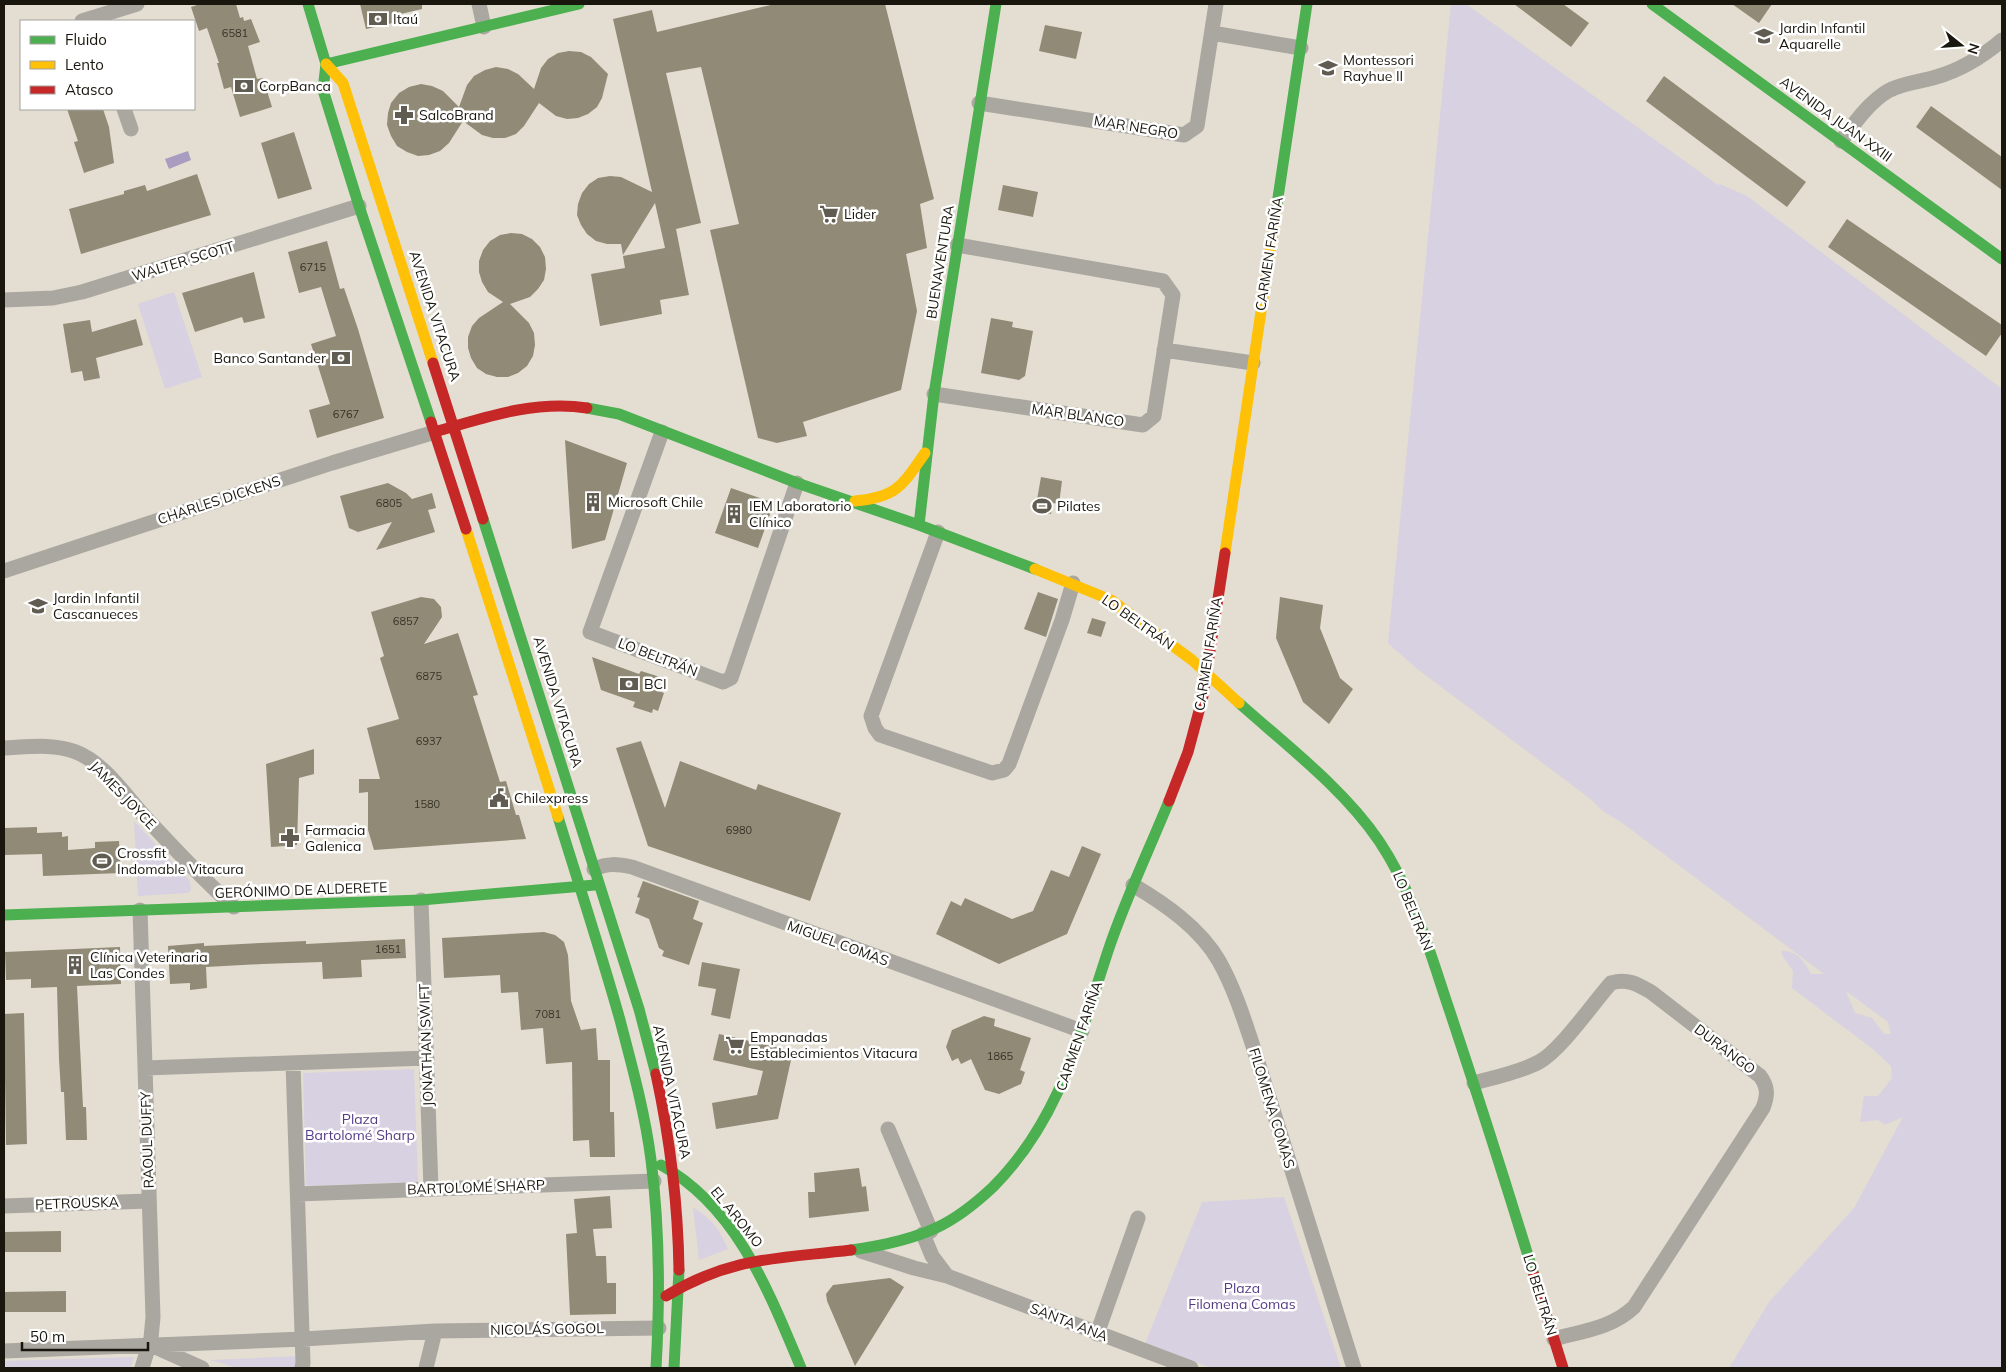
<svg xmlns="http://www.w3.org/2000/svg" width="2006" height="1372" font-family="Mulish,sans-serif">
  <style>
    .green { fill: #d8d1e1; fill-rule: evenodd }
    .water { fill: #a89cc1 }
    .building { fill: #908a77 }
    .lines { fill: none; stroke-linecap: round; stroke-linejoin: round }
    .street { stroke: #aaa7a1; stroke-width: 15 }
    .fast { stroke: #4caf50; stroke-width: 11 }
    .slow { stroke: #ffc107; stroke-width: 11 }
    .jam { stroke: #c62828; stroke-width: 11 }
    .labels { text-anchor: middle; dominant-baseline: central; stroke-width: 5; stroke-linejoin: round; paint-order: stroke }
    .number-label { font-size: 11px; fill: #373328 }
    .poi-label { font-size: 14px; fill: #19160d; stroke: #fff; text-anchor: start }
    .street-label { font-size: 14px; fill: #19160d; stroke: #fff }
    .park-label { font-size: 14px; fill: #533c85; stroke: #fff }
  </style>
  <rect width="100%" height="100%" fill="#e3ded1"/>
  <path class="green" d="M1451 4H1466L1718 185 1720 184 1747 196 2002 389V1368H1729L1769 1302 1854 1208 1903 1117 1885 1125 1878 1120 1860 1122 1864 1096H1878L1892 1078 1891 1066 1874 1050 1792 988 1793 971 1782 955V951C1797 950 1805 962 1811 974H1824L1621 822 1604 812 1588 797 1416 668 1388 643ZM1846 991 1888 1022 1891 1034H1884L1872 1018 1855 1013Z
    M174 292 202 377 165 389 138 304Z
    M134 821 190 881 191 890 188 893 138 896Z
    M414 1069 418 1182 306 1186 303 1073Z
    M1284 1197 1341 1368H1212L1145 1344 1202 1202Z
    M693 1207C712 1220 719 1228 728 1249L699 1260Z
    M300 1356 295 1368H236L211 1360Z
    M134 1357 130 1368H4V1361Z"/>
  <path class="water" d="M188 151 191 160 169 169 165 159Z"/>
  <path class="building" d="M200 4H236L240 18 243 17 244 21 251 19 260 42 248 46 257 79 263 78 272 107 240 117 231 87 224 89 217 63H219L207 28 199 31 191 7Z
    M360 4H422V9L392 16 393 23 366 29Z
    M775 4H885L934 199 920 204 927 248 906 254 917 311 901 390 803 422 807 436 777 443 758 438 710 230 739 224 701 67 666 73 701 223 676 229 689 295 660 300 662 314 600 326 591 274 625 268 623 256 665 248 655 203 623 255 621 244H607L596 241 587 234 581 225 577 215 578 204 582 193 589 184 598 178 610 176 621 177 652 192 613 19 652 10 657 32Z
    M1514 4H1563L1589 23 1571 47Z
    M1732 4H1772L1759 23Z
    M1045 25 1082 32 1076 59 1039 51Z
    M569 51 581 52 591 57 608 74 602 98 597 107 588 114 578 118 567 119 556 116 539 103 524 126 516 134 505 138H493L482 135 463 121 449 143 440 151 429 155 418 156 407 152 397 146 391 136 387 125 388 113 391 103 399 93 409 87 421 84 432 86 443 91 459 107 467 85 474 76 485 70 496 67 508 69 518 74 534 89 541 68 548 59 558 53Z
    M1664 76 1806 182 1787 207 1646 101Z
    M1931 106 2002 157V190L1916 127Z
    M67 109H103L109 127 114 163 84 173 74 142 78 141Z
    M294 132 312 189 278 199 261 143Z
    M197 174 211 215 81 254 69 209 124 194V191L145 185 147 191Z
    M1003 185 1038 192 1033 217 998 210Z
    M1847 219 2002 325V333L1986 356 1828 247Z
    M511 233 522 234 532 239 540 247 545 257 546 269 544 280 538 289 530 297 510 304 529 323 534 333 535 345 533 356 527 366 518 373 508 377H497L486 374 477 368 471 358 468 348V337L472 326 479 318 503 302 488 292 482 282 479 272V261L483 250 490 241 500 235Z
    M327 241 340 289 344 288 358 329 384 418 317 438 309 410 330 404 311 344 336 336 321 287 299 293 288 252Z
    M254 272 265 318 244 323 242 317 195 332 182 293Z
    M991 318 1013 322 1012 327 1033 331 1025 376 1019 380 981 373Z
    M136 319 143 345 96 358 100 378 84 381 82 371 71 373 63 324 90 320 92 332Z
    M565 440 627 463 605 540 572 549Z
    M1041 477 1062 481 1059 504 1053 503 1051 514 1035 511Z
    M388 483 406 493 412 499 432 493 436 508 428 510 435 532 376 550 392 522 358 532 349 528 340 496Z
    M731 488 774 503 758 548 715 533Z
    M1038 592 1058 599 1046 637 1024 629Z
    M421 597 434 599 441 607 442 617 424 644 458 633 478 695 473 696 500 782 506 781 516 815H519L526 839 374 850 368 830V792L359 793V779H380L367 728 399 719 380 658 384 656 371 612Z
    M1280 597 1323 605 1320 628 1340 678 1353 689 1329 724 1303 702 1276 638Z
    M1092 618 1106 622 1101 637 1087 633Z
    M592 657 639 674 641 671 660 677 656 690 664 693 658 711 653 709 652 713 633 707 635 702 601 690Z
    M641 741 665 808 680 761 756 790 758 784 841 813 810 901 648 846 616 748Z
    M314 749V774L299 778 297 845 271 847 266 764Z
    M37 827V833L62 832V837L68 836V850L95 848V842L119 841 121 873 43 876 42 854 4 855V828Z
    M1082 846 1101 854 1067 934 999 964 936 934 951 901 961 906 965 898 1012 919 1033 911 1051 870 1069 877Z
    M643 881 699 901 693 919 703 923 689 965 662 956 664 951 659 948 649 919 635 913 640 898 637 897Z
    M544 932 555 935 564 942 568 955 571 1001 581 1030 596 1028 598 1060H610V1112H614L615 1157H590L589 1140 573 1141 572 1062 546 1064 543 1028 521 1030 518 992 501 993 500 975 444 978 442 938Z
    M405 939 406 958 361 960 362 977 323 979 322 962 262 964 206 967 207 988 190 990V983L170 984 168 946 204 943V946L261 943 306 941V944Z
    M120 947 121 984 77 986 83 1107H86L87 1140H66L64 1092H61L59 1059 57 987 31 988V979L6 980 5 952Z
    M702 962 740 969 730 1019 711 1015 716 989 698 986Z
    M24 1013 27 1144 6 1145 4 1014Z
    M984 1016 995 1019 994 1026 1031 1038 1020 1070 1025 1072 1021 1084 999 1094 985 1090 971 1059 961 1064 958 1058 952 1061 946 1047 952 1030Z
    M719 1034 793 1051 778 1119 716 1129 712 1103 757 1095 763 1071 713 1060Z
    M859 1168 862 1187 866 1186 869 1211 809 1218 808 1192H815L814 1173Z
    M610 1196 612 1228 593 1229 596 1256H606L607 1283H616V1314L570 1315 566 1234 577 1233 574 1199Z
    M61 1231V1252H4V1232Z
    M890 1278 904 1287 855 1366 827 1301 826 1294 833 1285Z
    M66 1291V1312H4V1292Z"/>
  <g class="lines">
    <path class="street" d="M479 4 484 27
      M82 21 137 4
      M1212 33 1301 48
      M979 103 1184 135 1197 126 1216 4
      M124 109 131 129
      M1841 141C1854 124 1869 102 1888 91 1902 83 1920 82 1936 77 1961 70 1982 57 2002 40
      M4 300 53 298 82 292 359 206
      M1164 350 1253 363
      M934 394 1143 425 1154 416 1173 295 1163 281 957 245
      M662 432 590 632 723 682 731 678 797 483
      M938 532 871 716 875 728 880 735 992 773 1004 770 1009 764 1062 620 1073 583
      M4 571 332 463 435 432
      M4 748C27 747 53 743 76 752 104 763 125 795 145 817 174 848 202 879 234 907
      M594 869C608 863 617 864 632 867L1082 1031
      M1133 885C1165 904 1200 928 1219 961 1233 986 1242 1013 1251 1040L1354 1368
      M421 900 431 1189
      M140 910 153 1317 151 1338 142 1368
      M293 1063 303 1363 302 1368
      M145 1068 427 1058
      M1474 1083C1496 1077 1520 1072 1539 1062 1561 1050 1593 1003 1611 983 1627 978 1637 984 1651 992L1760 1076C1768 1087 1768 1095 1763 1108L1634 1307C1612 1328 1583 1331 1554 1339
      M888 1129 931 1231
      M298 1194 654 1181
      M4 1206 149 1201
      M923 1234 932 1256 947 1276
      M861 1251 914 1268 947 1276 1191 1368
      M1097 1334 1138 1218
      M153 1346 202 1368
      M4 1351 303 1339 435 1331 659 1328
      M426 1368 435 1331"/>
    <path class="fast" d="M308 4 326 64 323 90 359 206 431 422
      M1652 4 2002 259
      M326 64 579 4
      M1276 211 1307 4
      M587 408 619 414 797 483 919 525 1035 569
      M483 519 639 1009 656 1074
      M919 525 934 394 996 4
      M1239 703C1286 745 1344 789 1379 841 1414 893 1430 953 1450 1012 1479 1099 1507 1187 1534 1275
      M558 817C579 885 601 952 620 1020 632 1066 645 1113 651 1160 660 1230 660 1298 656 1368
      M4 915 421 900 595 885
      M661 1165C737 1207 769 1292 801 1368
      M851 1250C881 1246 911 1240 938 1227 959 1217 976 1203 993 1187 1060 1120 1080 1035 1109 948 1126 898 1149 850 1169 801
      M674 1368 679 1270"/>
    <path class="slow" d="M326 64 343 83 433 363
      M855 501C897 497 902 486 925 453
      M466 529 558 817
      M1225 553 1276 211
      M1035 569 1111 600 1192 660 1239 703"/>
    <path class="jam" d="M433 363 483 519
      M431 422 466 529
      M438 431C486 417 536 400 587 408
      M1169 801 1188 752 1203 696 1225 553
      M656 1074C670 1139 678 1204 679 1270
      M1534 1275 1563 1368
      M666 1296C732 1256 778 1259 851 1250"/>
  </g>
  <defs>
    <g id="bank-bare" transform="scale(1.5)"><path d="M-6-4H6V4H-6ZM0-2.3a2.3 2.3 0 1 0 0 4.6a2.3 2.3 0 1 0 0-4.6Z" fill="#605c52" stroke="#fff" stroke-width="2.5" paint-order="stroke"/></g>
    <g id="school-bare" transform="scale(1.5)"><path d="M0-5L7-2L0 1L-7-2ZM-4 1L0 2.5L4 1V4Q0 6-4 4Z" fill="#605c52" stroke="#fff" stroke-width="2.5" paint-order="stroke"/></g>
    <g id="pharmacy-bare" transform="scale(1.5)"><path d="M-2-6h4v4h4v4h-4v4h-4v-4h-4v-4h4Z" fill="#605c52" stroke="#fff" stroke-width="2.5" paint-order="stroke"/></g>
    <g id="supermarket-bare" transform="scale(1.5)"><path d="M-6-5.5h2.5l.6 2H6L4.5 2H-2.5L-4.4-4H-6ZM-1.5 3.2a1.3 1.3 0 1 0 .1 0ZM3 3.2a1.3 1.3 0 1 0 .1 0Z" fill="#605c52" stroke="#fff" stroke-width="2.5" paint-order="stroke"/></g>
    <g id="building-bare" transform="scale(1.5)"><path d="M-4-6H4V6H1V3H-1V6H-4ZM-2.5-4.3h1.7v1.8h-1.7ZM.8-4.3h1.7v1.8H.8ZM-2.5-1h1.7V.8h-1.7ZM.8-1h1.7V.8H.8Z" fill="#605c52" stroke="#fff" stroke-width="2.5" paint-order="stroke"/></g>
    <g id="stadium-bare" transform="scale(1.5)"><path d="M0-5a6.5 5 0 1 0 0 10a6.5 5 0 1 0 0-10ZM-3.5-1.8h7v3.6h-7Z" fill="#605c52" stroke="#fff" stroke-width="2.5" paint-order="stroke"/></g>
    <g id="civic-bare" transform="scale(1.5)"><path d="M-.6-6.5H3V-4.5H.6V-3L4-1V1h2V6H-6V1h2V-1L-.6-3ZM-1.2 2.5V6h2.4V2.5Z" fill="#605c52" stroke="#fff" stroke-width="2.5" paint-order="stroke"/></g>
  </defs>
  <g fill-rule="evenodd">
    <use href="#bank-bare" x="378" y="19"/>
    <use href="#school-bare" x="1764" y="36"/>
    <use href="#school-bare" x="1328" y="68"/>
    <use href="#bank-bare" x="244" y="86"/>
    <use href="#pharmacy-bare" x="404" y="115"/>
    <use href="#supermarket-bare" x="829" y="214"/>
    <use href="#bank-bare" x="341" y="358"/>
    <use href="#building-bare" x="593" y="502"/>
    <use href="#stadium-bare" x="1042" y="506"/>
    <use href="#building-bare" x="734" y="514"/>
    <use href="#school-bare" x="38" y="606"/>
    <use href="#bank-bare" x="629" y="684"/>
    <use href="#civic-bare" x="499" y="798"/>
    <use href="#pharmacy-bare" x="290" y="838"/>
    <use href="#stadium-bare" x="102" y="861"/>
    <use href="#building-bare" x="75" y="965"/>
    <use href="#supermarket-bare" x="735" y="1045"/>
  </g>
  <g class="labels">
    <g class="number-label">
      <text x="235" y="33">6581</text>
      <text x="313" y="267">6715</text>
      <text x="346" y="414">6767</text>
      <text x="389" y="503">6805</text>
      <text x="406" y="621">6857</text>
      <text x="429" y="676">6875</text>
      <text x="429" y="741">6937</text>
      <text x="427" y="804">1580</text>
      <text x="739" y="830">6980</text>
      <text x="388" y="949">1651</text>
      <text x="548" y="1014">7081</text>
      <text x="1000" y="1056">1865</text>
    </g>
    <g class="poi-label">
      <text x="393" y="19">Itaú</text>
      <text x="1779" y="28">Jardin Infantil<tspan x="1779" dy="16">Aquarelle</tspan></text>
      <text x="1343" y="60">Montessori<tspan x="1343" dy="16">Rayhue II</tspan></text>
      <text x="259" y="86">CorpBanca</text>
      <text x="419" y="115">SalcoBrand</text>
      <text x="844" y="214">Lider</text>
      <text x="326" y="358" text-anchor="end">Banco Santander</text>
      <text x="608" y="502">Microsoft Chile</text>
      <text x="749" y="506">IEM Laboratorio<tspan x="749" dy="16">Clínico</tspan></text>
      <text x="1057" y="506">Pilates</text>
      <text x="53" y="598">Jardin Infantil<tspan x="53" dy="16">Cascanueces</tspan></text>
      <text x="644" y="684">BCI</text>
      <text x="514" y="798">Chilexpress</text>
      <text x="305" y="830">Farmacia<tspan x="305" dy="16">Galenica</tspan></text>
      <text x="117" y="853">Crossfit<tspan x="117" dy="16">Indomable Vitacura</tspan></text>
      <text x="90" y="957">Clínica Veterinaria<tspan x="90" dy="16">Las Condes</tspan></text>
      <text x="750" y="1037">Empanadas<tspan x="750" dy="16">Establecimientos Vitacura</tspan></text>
    </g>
    <g class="street-label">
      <text transform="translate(1836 119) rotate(36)">AVENIDA JUAN XXIII</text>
      <text transform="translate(1136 127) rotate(9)">MAR NEGRO</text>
      <text transform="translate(1269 254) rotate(-81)">CARMEN FARIÑA</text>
      <text transform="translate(183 261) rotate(-17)">WALTER SCOTT</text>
      <text transform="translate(940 262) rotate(-81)">BUENAVENTURA</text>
      <text transform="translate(435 316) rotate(72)">AVENIDA VITACURA</text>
      <text transform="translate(1078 415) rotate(8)">MAR BLANCO</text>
      <text transform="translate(219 500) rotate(-18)">CHARLES DICKENS</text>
      <text transform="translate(1138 622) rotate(35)">LO BELTRÁN</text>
      <text transform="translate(1208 654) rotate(-81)">CARMEN FARIÑA</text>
      <text transform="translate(658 657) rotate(21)">LO BELTRÁN</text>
      <text transform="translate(558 702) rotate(73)">AVENIDA VITACURA</text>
      <text transform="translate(123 795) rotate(46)">JAMES JOYCE</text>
      <text transform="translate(301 890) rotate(-2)">GERÓNIMO DE ALDERETE</text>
      <text transform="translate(1413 911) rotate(68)">LO BELTRÁN</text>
      <text transform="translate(838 943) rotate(20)">MIGUEL COMAS</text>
      <text transform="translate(1079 1036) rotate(-71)">CARMEN FARIÑA</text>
      <text transform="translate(426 1045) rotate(-92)">JONATHAN SWIFT</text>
      <text transform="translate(1725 1049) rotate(37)">DURANGO</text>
      <text transform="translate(672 1092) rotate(78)">AVENIDA VITACURA</text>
      <text transform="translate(1272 1108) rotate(73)">FILOMENA COMAS</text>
      <text transform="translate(147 1140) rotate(-92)">RAOUL DUFFY</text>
      <text transform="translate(476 1187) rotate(-2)">BARTOLOMÉ SHARP</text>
      <text transform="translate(77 1203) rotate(-2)">PETROUSKA</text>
      <text transform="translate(737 1217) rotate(51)">EL AROMO</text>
      <text transform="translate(1540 1295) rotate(73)">LO BELTRÁN</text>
      <text transform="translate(1069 1322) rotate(21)">SANTA ANA</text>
      <text transform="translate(547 1329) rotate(-1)">NICOLÁS GOGOL</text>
    </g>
    <g class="park-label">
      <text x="360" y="1119">Plaza<tspan x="360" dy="16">Bartolomé Sharp</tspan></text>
      <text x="1242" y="1288">Plaza<tspan x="1242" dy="16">Filomena Comas</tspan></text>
    </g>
  </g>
  <rect width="2006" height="1372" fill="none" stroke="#19160d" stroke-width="10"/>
  <rect x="20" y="20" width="175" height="90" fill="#ffffff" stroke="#a3a29e"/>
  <rect x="30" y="36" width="25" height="8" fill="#4caf50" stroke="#a3a29e"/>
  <text x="65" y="45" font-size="15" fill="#19160d">Fluido</text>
  <rect x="30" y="61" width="25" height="8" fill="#ffc107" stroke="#a3a29e"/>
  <text x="65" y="70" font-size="15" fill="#19160d">Lento</text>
  <rect x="30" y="86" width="25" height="8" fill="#c62828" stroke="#a3a29e"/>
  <text x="65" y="95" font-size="15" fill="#19160d">Atasco</text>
  <g transform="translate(1961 45) rotate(107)" stroke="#ffffff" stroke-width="4" paint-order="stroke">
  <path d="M0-4L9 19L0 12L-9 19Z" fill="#19160d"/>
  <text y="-8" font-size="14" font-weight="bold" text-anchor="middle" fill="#19160d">N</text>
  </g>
  <path d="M22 1342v8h126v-8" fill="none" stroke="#19160d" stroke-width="2.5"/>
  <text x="30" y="1342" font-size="15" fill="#19160d" stroke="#ffffff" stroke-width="4" paint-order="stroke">50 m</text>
</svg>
